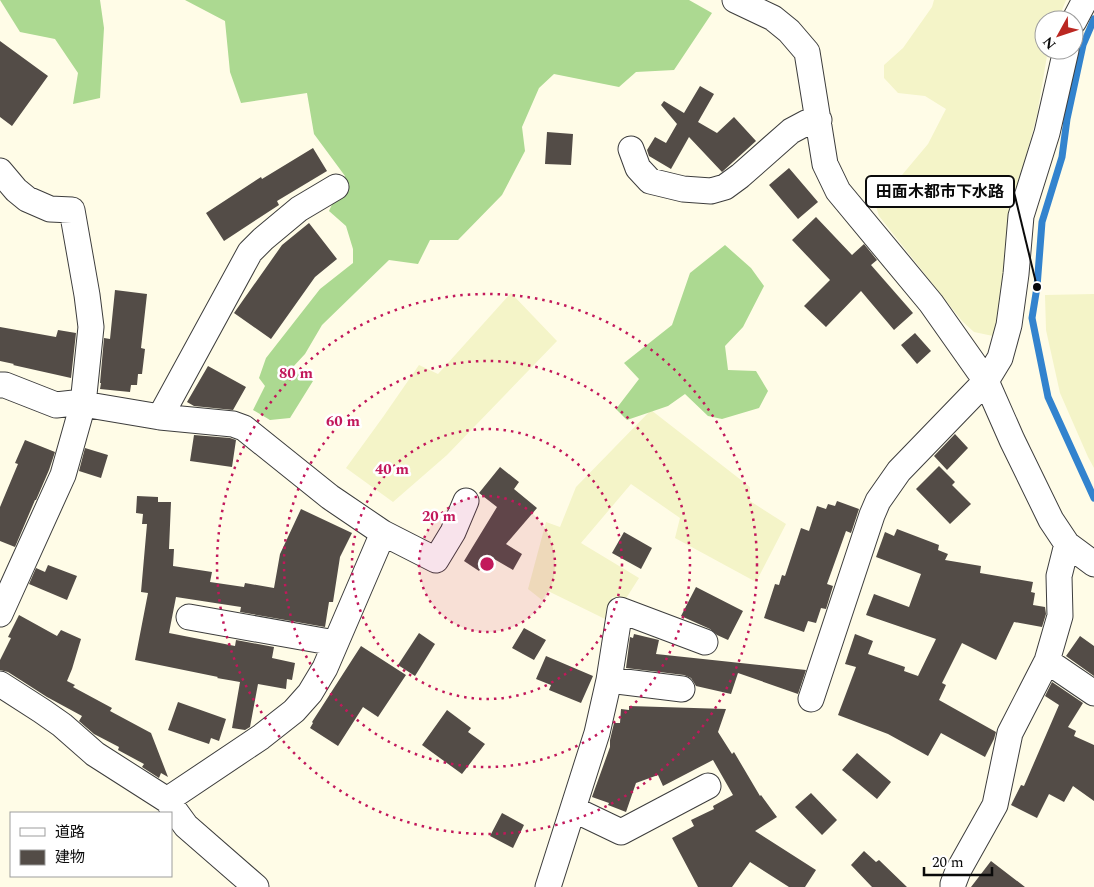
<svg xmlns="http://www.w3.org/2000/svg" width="1094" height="887" font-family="Spectral,'Noto Sans JP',serif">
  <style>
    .farmland { fill: #f4f4c8 }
    .forest { fill: #acd991 }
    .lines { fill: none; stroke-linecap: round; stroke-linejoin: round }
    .stream { stroke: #3283ce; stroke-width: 7 }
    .building { fill: #534c47 }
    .street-casing { stroke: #3d3d3d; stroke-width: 27 }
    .street { stroke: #fff; stroke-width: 25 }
    .ring { fill: none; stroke: #c2185b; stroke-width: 2.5; stroke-dasharray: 2.5 5 }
    .centre { fill: #c2185b; stroke: #fff; stroke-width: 2.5 }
    .ring-label { font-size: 15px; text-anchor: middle; font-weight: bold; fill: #c2185b; stroke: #fff; stroke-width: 5; stroke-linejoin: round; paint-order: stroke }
    .leader { fill: none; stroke: #0a0a0a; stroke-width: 2 }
    .callout-dot { fill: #0a0a0a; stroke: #fff; stroke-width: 2 }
    .callout { fill: #fff; stroke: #0a0a0a; stroke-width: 2 }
    .callout-label { font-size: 16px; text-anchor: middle; font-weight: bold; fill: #0a0a0a }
  </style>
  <rect width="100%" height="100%" fill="#fffce7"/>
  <path class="farmland" d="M934 0H1066L1058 20H1044V50H1048L1037 115 1012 209 1004 300 993 336 974 332 962 321 879 216 876 206 928 144 946 109 925 96 898 93 884 78V65L903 48 932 7Z
    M511 293 557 341 447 455 393 502 346 468 383 417 419 365 438 374Z
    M1094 294V468L1088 457 1060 393 1046 330 1045 295Z
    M651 410 750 487V501L786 524 756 582 675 538 680 518 631 484 581 543 639 578 625 600 612 597 605 619 548 591 542 600 528 589 546 522 560 527 576 487Z"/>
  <path class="forest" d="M0 0H100L104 28 100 98 73 104 78 73 55 39 20 32Z
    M185 0H689L712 13 674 70 636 72 619 87 554 74 539 88 522 127 525 151 502 195 458 240H430L418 264 389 260 322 325 305 354 292 368 313 381 290 418 270 420 253 410 265 386 259 378 266 358 320 289 353 263V249L346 226 329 211 345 176 314 134 307 93 241 103 230 72 225 21Z
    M725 245 751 268 764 286 743 327 725 346 728 370 756 371 768 391 759 408 722 419 708 416 685 394 668 406 627 420 616 409 639 379 624 363 672 325 690 273Z"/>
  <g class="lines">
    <path class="stream" d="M1094 19 1083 45 1067 119 1062 157 1042 222 1037 287 1032 318 1048 397 1094 498"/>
  </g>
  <path class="building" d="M0 41 48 76 12 126 0 117Z
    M700 86 714 94 698 122 717 133 734 117 756 141 722 172 689 137 671 169 649 156 647 150 655 137 666 143 677 124 661 105 664 101 684 113Z
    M547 132 573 134 571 165 545 164Z
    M313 148 327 171 277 201 279 205 224 241 206 213 261 177 262 179Z
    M789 168 818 202 798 219 769 185Z
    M816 217 852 255 864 244 877 260 871 265 913 313 894 330 861 291 826 327 804 306 830 280 792 240Z
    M309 223 337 259 315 277 271 339 234 313 282 245Z
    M115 290 147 294 141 348 145 349 142 374H138L137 385H131L130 392 100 389 101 383H100L104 338 110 339Z
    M0 327 56 337 58 330 76 333 71 378 13 365 14 364 0 361Z
    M915 333 931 351 917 364 901 345Z
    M208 366 246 387 233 410 194 406 187 402Z
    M955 434 968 448 947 470 934 456Z
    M194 435 230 438 236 440 232 467 190 461Z
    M25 440 55 452 49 470 36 500H35L15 547 0 541V507L18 464 15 463Z
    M85 448 108 455 101 478 79 471Z
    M939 466 955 482 952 485 971 504 950 524 916 489Z
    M500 467 519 482 514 489 537 508 506 544 522 554 513 570 489 556 479 571 464 561 497 507 479 493Z
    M137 496 158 497V502H171L169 549H174L173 566 212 572 210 582 244 587 245 583 274 588 280 554 301 509 352 533 340 557 333 602H329L325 627 240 612 241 607 176 597 169 633 235 646 236 640 274 647 272 658 295 663 292 680 287 679 286 689 258 684 250 727 245 730 232 728 240 682 217 678 218 677 135 660 148 593 141 592 147 524H142L143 514 136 513Z
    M837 501 859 509 851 533 846 531 827 584 833 586 826 609 821 608 816 623 808 621 804 632 764 618 775 584 779 585 782 575 785 576 801 528 809 531 817 506 826 509 828 504 835 506Z
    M897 529 939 545 938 550 948 554 945 560 981 566 980 573 1033 582 1031 592 1035 593 1033 605 1045 607 1046 614 1042 627 1014 622 996 660 962 643 942 683 946 685 939 700 996 732 994 739 985 757 941 733 928 756 888 734 838 715 856 667 845 664 855 634 873 641 868 654 905 667 904 671 918 676 936 639 866 615 874 594 909 607 921 574 876 557 885 532 894 536Z
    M624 532 652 548 641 569 612 553Z
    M48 565 77 576 67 600 29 584 36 568 45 572Z
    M696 587 743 611 728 640 717 635 710 629 681 616Z
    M19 615 57 636 61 630 81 639 72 669 67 681 75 685 73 687 112 708 110 711 151 733 168 777 161 773 159 778 142 767 144 764 118 750 119 747 94 734 79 721 82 716 47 697 8 672 0 670V660L11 638 8 637Z
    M524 628 546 640 534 660 512 648Z
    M419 633 435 644 415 676 398 665Z
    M634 634 659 640 656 654 806 670 798 694 738 673 731 694 696 686 691 678 684 675 626 668 630 637 633 638Z
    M1080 636 1094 646V676L1066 656Z
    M361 646 406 675 378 717 363 707 338 746 310 728 313 723 312 722Z
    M546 656 593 676 581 703 549 690 551 685 536 679Z
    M1052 682 1083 703 1068 727 1076 731 1074 736 1094 745V801L1073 786 1064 802 1049 794 1037 818 1011 805 1021 785 1024 786 1059 705 1045 696Z
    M178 702 226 719 219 741 211 738 209 744 168 730Z
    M629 706 726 709 718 732 732 754 734 752 760 796 761 795 777 817 755 831 816 870 805 887H789L750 862 732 887H698L672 838 694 826 691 820 714 809 713 806 733 795 713 760 663 786 658 775 636 783 626 812 608 805 609 803 592 797 610 747V740L614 723H620L621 709 629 710Z
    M447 710 471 728 468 732 485 744 462 774 422 745Z
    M857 753 891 782 877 799 842 770Z
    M811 793 837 820 822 835 795 807Z
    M502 813 524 825 513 848 490 836Z
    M864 851 876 862 879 860 907 887H872L851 865Z
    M991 861 1025 887H971Z"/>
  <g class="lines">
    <g class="street-casing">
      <path id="street" d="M735 0 773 18 789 31 807 52 825 164 838 191 931 303 986 381 1012 440 1051 520 1067 544 1059 576 1060 616 1047 661 1010 733 995 805 958 871 953 884V887
        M1074 21 1085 0
        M631 149 638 168 650 181 683 189 711 191 725 187 740 176 791 131 806 123 819 120
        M0 171 16 190 27 199 50 209 72 210 87 295 91 327 83 404 63 475 0 614
        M0 385H5L56 405 74 403 83 404 160 417 233 424 244 428 330 497 383 533 436 560 453 532 466 501
        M160 417 250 252 263 239 299 209 336 187
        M1067 544 1094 564
        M189 617 335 643
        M1047 661 1094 693
        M609 680 682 689
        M0 684 42 711 62 725 95 754 167 800 186 826 256 887
        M811 699 872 515 878 501 899 471 986 381 1000 358 1009 325 1016 274 1021 216 1047 133 1066 50
        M167 800 261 737 294 711 310 693 325 668 383 533
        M573 809 621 832 708 786
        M548 887 597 733 609 680 620 610 705 642"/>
    </g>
    <use href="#street" class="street"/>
  </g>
  <circle cx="487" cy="564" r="68" fill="#c2185b" fill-opacity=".12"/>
  <g class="ring">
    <circle cx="487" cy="564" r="68"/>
    <circle cx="487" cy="564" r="135"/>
    <circle cx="487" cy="564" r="203"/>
    <circle cx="487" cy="564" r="270"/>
  </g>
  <circle cx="487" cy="564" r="8" class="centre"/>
  <g class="ring-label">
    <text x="296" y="378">80 m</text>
    <text x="343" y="426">60 m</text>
    <text x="392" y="474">40 m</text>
    <text x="439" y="521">20 m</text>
  </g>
  <path class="leader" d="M1037 287L1014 192"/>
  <circle class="callout-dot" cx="1037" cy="287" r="5"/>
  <rect class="callout" x="866" y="176" width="148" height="31" rx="5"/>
  <g class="callout-label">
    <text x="940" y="197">田面木都市下水路</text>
  </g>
  <rect x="10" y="812" width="162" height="65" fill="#ffffff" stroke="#9d9d9d"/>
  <rect x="20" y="828" width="25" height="8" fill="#ffffff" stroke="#9d9d9d"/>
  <text x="55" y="837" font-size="15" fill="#0a0a0a">道路</text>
  <rect x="20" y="850" width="25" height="15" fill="#534c47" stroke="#9d9d9d"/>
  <text x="55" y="862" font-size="15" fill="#0a0a0a">建物</text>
  <g transform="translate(1059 35) rotate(230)"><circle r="24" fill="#ffffff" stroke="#9d9d9d"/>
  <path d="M0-4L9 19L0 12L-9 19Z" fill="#bb2722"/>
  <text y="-8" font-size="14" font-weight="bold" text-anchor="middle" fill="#0a0a0a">N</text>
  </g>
  <path d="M924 867v8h68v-8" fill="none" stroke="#0a0a0a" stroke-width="2.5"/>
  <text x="932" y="867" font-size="15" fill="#0a0a0a" stroke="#ffffff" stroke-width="4" paint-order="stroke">20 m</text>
</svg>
